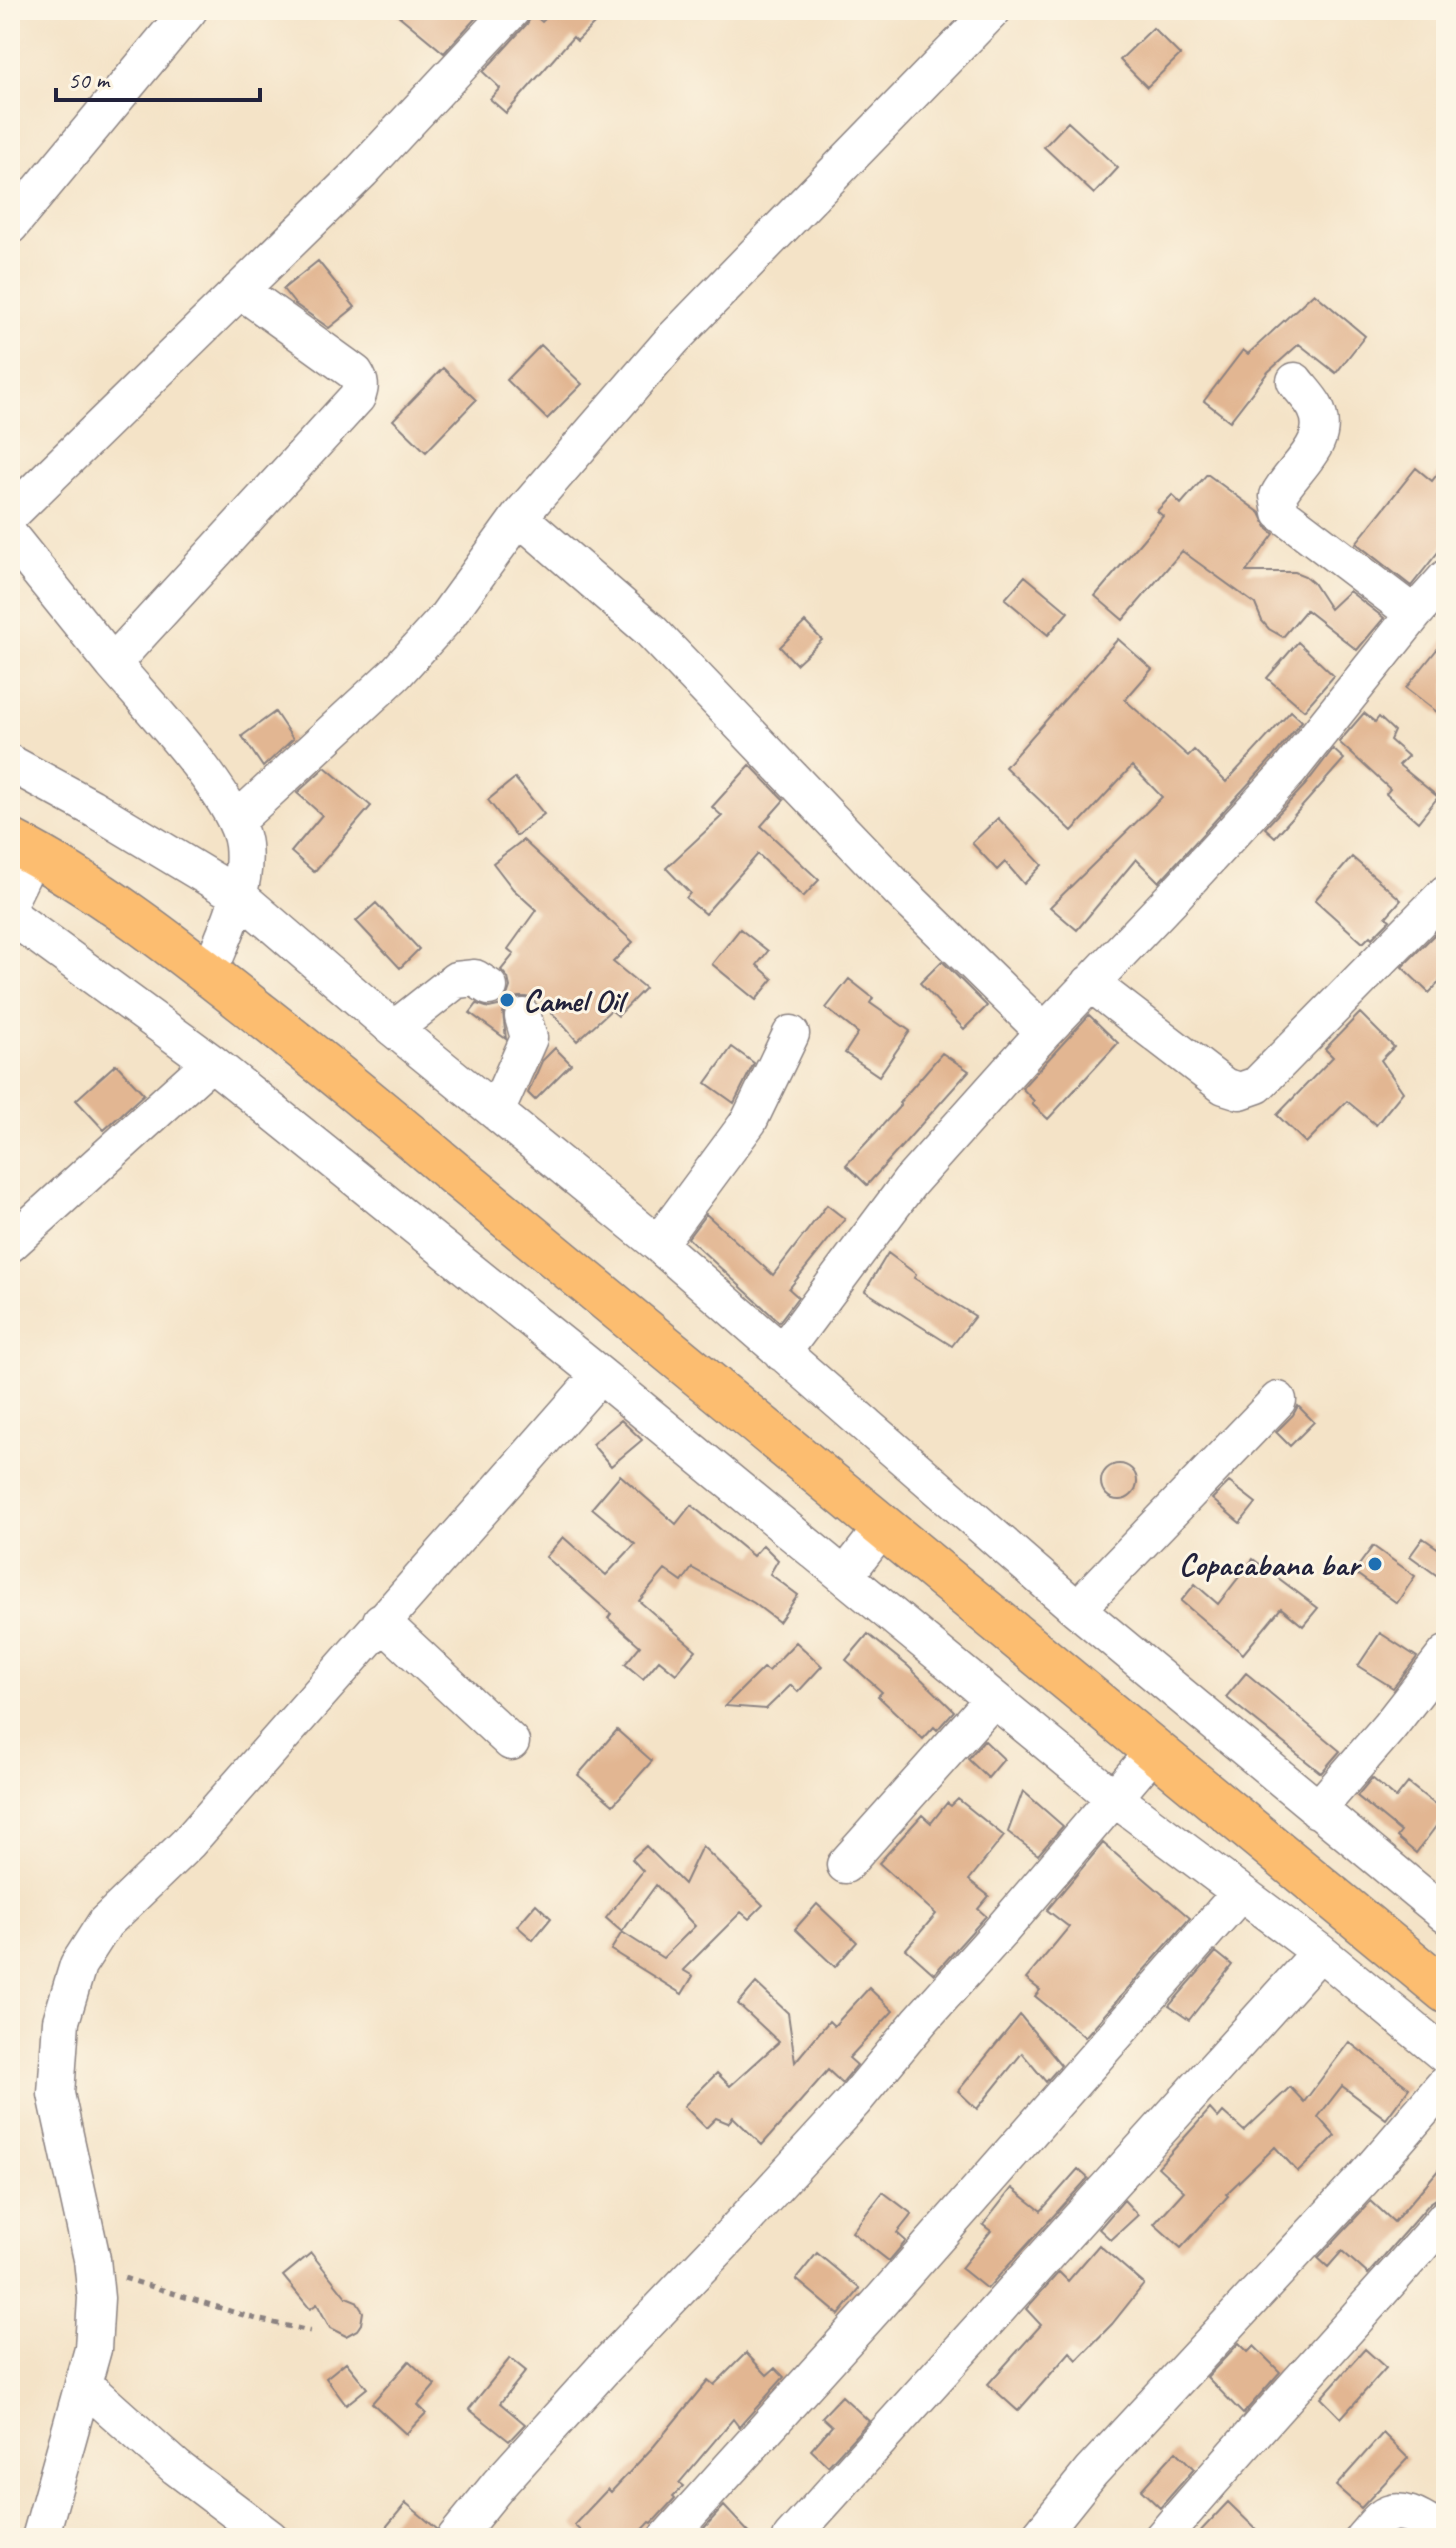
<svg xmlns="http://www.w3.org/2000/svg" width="1456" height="2548" font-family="Caveat,sans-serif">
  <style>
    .building { fill: #e2b692; fill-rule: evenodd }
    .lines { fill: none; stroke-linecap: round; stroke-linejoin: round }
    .minor-casing { stroke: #8b8281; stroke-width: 39 }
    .highway-casing { stroke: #8b8281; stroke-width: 47 }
    .path { stroke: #8b8281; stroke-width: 5; stroke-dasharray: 6 6; stroke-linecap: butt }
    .minor { stroke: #fff; stroke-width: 36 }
    .highway { stroke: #fcbd6f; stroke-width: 44 }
    .poi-dot { fill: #1f6fb2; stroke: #fcf5e5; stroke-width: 3 }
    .labels { text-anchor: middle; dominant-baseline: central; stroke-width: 6; stroke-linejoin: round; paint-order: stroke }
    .poi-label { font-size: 32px; font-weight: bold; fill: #22223b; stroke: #fcf5e5; text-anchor: start }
  </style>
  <rect width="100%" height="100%" fill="#fcf5e5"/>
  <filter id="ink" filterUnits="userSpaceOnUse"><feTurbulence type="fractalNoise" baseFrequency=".0125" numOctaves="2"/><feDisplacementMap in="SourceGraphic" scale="16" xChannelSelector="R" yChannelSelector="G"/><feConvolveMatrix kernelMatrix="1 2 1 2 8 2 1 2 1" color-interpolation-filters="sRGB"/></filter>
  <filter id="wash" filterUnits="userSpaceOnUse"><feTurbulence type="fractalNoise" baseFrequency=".006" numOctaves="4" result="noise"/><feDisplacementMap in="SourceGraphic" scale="32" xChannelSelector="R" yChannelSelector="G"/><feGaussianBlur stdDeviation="1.8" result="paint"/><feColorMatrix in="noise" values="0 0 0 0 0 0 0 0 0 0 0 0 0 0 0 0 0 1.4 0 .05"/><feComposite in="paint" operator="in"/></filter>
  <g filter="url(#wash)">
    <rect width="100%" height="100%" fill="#f4e3c7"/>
    <g id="blocks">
      <path class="building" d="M392 10H483L444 53Z
        M554 10H608L577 41 573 37 506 113 490 99 500 88 483 72 527 24 533 14 542 22Z
        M1153 28 1180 55 1147 87 1120 60Z
        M1068 122 1118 168 1094 194 1044 147Z
        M318 261 355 307 329 328 295 304 283 289Z
        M1314 293 1365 336 1336 373 1299 344 1268 372 1230 421 1204 401 1243 350 1248 354Z
        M541 345 582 384 547 419 507 380Z
        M443 368 476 400 426 452 393 420Z
        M1446 463V542L1411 586 1356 543 1416 468 1432 481Z
        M1207 474 1260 513 1268 529 1274 534 1246 572H1295L1305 576 1313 583 1330 609 1349 591 1384 618 1357 650 1306 610 1283 637 1269 629 1262 621 1255 604 1182 551 1123 620 1095 596 1163 516 1157 511 1172 495 1181 504Z
        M1025 576 1068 612 1048 635 1005 599Z
        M805 622 822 640 796 664 780 647Z
        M1446 638V719L1406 688Z
        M1118 639 1152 669 1125 700 1188 756 1194 750 1226 782 1291 711 1302 721 1273 757 1159 882 1136 859 1077 930 1050 907 1162 797 1132 766 1072 831 1005 767Z
        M1298 642 1334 676 1304 710 1267 678Z
        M275 712 293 739 263 767 242 736Z
        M1364 713 1375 722 1379 717 1394 731 1390 740 1408 756 1399 765 1438 797 1418 822 1386 794 1390 789 1339 742Z
        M1333 749 1344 759 1275 837 1265 828 1305 785Z
        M750 765 784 800 761 826 819 880 803 897 758 854 705 914 686 898 690 893 666 868 722 816 712 807Z
        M325 767 371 806 314 872 291 852 322 815 297 793Z
        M515 778 544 814 516 836 488 800Z
        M998 818 1042 865 1024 884 1005 862 997 870 972 843Z
        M523 840 633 942 613 962 645 988 618 1016 611 1010 577 1041 538 997 535 1000 527 997H518L507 1003 503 1013 506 1039 470 1013 477 1004 489 1008 498 1006 506 999 510 987 508 978 501 970 514 954 508 949 536 910 513 889 493 863Z
        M1352 857 1401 900 1386 917 1390 920 1372 938 1370 936 1363 943 1315 900Z
        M376 903 419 949 400 968 356 921Z
        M1446 923V975L1429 993 1402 967Z
        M740 929 768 951 757 965 773 979 756 1000 712 964Z
        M942 961 987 1006 964 1029 920 983Z
        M849 979 873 998 870 1003 910 1031 879 1076 845 1053 858 1033 826 1008Z
        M1360 1013 1394 1047 1381 1060 1403 1092 1376 1125 1347 1101 1306 1143 1277 1115 1333 1057 1325 1049Z
        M1089 1015 1118 1043 1048 1119 1032 1104 1034 1101 1022 1088Z
        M732 1047 754 1063 734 1103 706 1083Z
        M555 1048 571 1064 535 1100 528 1093 542 1061Z
        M942 1053 969 1071 867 1185 846 1165 901 1105 899 1103Z
        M116 1064 144 1094 104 1130 76 1100Z
        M827 1205 845 1219 789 1289 798 1297 779 1322 688 1238 706 1214 773 1275Z
        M888 1253 916 1274 914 1278 975 1316 952 1346 865 1291Z
        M1298 1406 1314 1422 1290 1446 1276 1432 1293 1415Z
        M621 1420 642 1440 611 1466 592 1444Z
        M1101 1482a18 18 0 1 1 36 0a18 18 0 1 1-36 0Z
        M620 1475 676 1524 691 1505 753 1556 763 1545 778 1560 770 1574 798 1595 779 1622 754 1603 692 1568 682 1582 665 1570 639 1601 696 1650 676 1674 659 1660 643 1679 625 1664 640 1646 608 1618 611 1614 546 1557 563 1537 606 1575 635 1544 592 1508Z
        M1229 1482 1256 1503 1240 1523 1212 1499Z
        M1423 1538 1446 1554V1582L1410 1556Z
        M1373 1546 1415 1576 1397 1603 1354 1572Z
        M1253 1559 1318 1608 1303 1626 1281 1608 1243 1654 1181 1601 1195 1584 1218 1604Z
        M1380 1633 1417 1657 1393 1688 1358 1666Z
        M868 1634 908 1666 954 1711 937 1730 934 1727 923 1739 878 1696 882 1692 846 1660Z
        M796 1642 822 1666 798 1692 791 1685 766 1709 725 1706 763 1668 768 1671Z
        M1246 1673 1340 1751 1321 1773 1226 1697Z
        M617 1730 652 1761 613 1805 578 1775Z
        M984 1740 1004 1759 988 1778 968 1759Z
        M1372 1778 1396 1798 1408 1783 1446 1813 1416 1853 1397 1837 1401 1832 1357 1796Z
        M1023 1791 1063 1826 1038 1855 1008 1832Z
        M958 1799 1004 1836 969 1880 989 1896 978 1909 986 1916 934 1974 906 1949 936 1914 879 1863 922 1815 931 1823 947 1803 951 1806Z
        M1103 1843 1190 1918 1085 2037 1035 1996 1040 1990 1026 1979 1069 1927 1047 1910Z
        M646 1846 684 1884 702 1846 763 1905 749 1919 741 1912 683 1970 693 1976 682 1994 611 1950 622 1932 606 1918 643 1871 632 1859ZM656 1885 695 1926 663 1958 622 1932Z
        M536 1904 551 1918 533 1940 517 1926Z
        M817 1904 857 1942 835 1967 795 1929Z
        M1216 1952 1232 1965 1189 2020 1169 2006Z
        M756 1983 788 2013 795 2062 829 2021 834 2026 869 1988 893 2011 849 2058 857 2065 842 2083 828 2070 762 2145 733 2117 728 2123 716 2118 706 2128 684 2106 717 2073 730 2086 779 2042 738 2004Z
        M1020 2015 1061 2065 1046 2082 1022 2053 977 2109 958 2091Z
        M1349 2042 1409 2088 1386 2119 1342 2086 1318 2117 1335 2136 1298 2172 1275 2147 1226 2194 1228 2196 1181 2248 1154 2224 1184 2191 1158 2167 1210 2109 1218 2118 1223 2112 1244 2131 1290 2087 1304 2102Z
        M1446 2161V2197H1439L1430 2203 1368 2274 1342 2251 1328 2267 1318 2258 1371 2201 1394 2222Z
        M1078 2169 1088 2178 987 2289 961 2268 991 2231 983 2225 1012 2188 1041 2211Z
        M883 2192 912 2214 897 2233 906 2241 889 2261 852 2232Z
        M1124 2200 1138 2215 1111 2240 1099 2229Z
        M1099 2245 1144 2284 1112 2324 1077 2360 1070 2352 1018 2411 988 2384 1041 2325 1026 2309 1059 2272 1068 2281Z
        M311 2253 346 2297 356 2301 363 2312 361 2324 357 2330 346 2336 330 2328 317 2304 310 2309 283 2276Z
        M817 2253 860 2289 839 2315 796 2279Z
        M1239 2343 1248 2352 1254 2346 1280 2372 1243 2414 1207 2377Z
        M1365 2349 1386 2368 1341 2418 1321 2398Z
        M746 2353 767 2375 775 2368 784 2377 739 2427 733 2419 679 2483 683 2486 673 2496 675 2498 652 2523 650 2522 635 2538H588L574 2525 608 2489 611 2492 654 2446 708 2380 714 2385Z
        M510 2358 526 2371 500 2403 525 2424 509 2441 469 2409Z
        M409 2361 435 2385 418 2405 426 2413 406 2434 372 2403Z
        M346 2362 367 2388 346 2405 326 2378Z
        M842 2396 869 2421 828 2466 811 2450 832 2426 822 2417Z
        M1383 2433 1408 2458 1361 2508 1336 2486Z
        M1176 2451 1194 2469 1160 2508 1141 2490Z
        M1228 2502 1265 2538H1194Z
        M406 2503 437 2529 434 2538H377Z
        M724 2506 754 2538H695Z"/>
    </g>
  </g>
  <g filter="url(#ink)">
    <use href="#blocks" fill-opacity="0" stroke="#8b8281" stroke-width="2"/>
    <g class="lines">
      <g class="minor-casing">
        <path id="minor" d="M10 226 189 10
          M1295 381C1301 389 1310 398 1315 407 1334 443 1292 468 1278 496L1281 513 1414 614
          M10 515 362 171 512 10
          M519 517 651 631 900 891 1044 1032
          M10 536C44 578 78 621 113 664 146 703 238 798 243 845 248 890 225 932 209 973
          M113 663 357 397C361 387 361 382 355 373L240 290
          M10 763 91 807 239 896 394 1029 658 1244 1077 1609 1446 1915
          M237 820 396 673 445 619 519 517 673 339 993 10
          M10 900 33 853
          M10 915 211 1062 600 1375 1113 1797 1320 1952 1446 2056
          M1090 983 1224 1086 1240 1091 1257 1085 1446 893
          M394 1029 456 980 475 978 489 987
          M496 1112 529 1038 523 1017
          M10 1244 211 1062
          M658 1244 749 1121 791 1034
          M782 1353 910 1182 1044 1032 1172 898 1289 771 1414 614 1446 578
          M845 1576 883 1527
          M1077 1609 1278 1400
          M381 1621 511 1742
          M1317 1810 1389 1727 1446 1654
          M845 1865 993 1699
          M83 2384 176 2467 270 2538
          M40 2538 93 2349 96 2298 92 2259 56 2094 61 2021 78 1965 105 1923 188 1843 600 1375
          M455 2538 499 2484 603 2369 734 2232 854 2101 920 2021 1000 1932 1154 1751
          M667 2538 874 2309 1240 1893
          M791 2538 1320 1952
          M1038 2538 1091 2472 1363 2179 1446 2083
          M1162 2538C1255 2429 1352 2325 1446 2217
          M1363 2538C1369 2532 1374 2524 1381 2518 1402 2502 1428 2524 1446 2535"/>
      </g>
      <g class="highway-casing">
        <path id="highway" d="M10 841C101 888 181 952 261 1015 327 1067 391 1120 455 1174L1446 1991"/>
      </g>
      <path class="path" d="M124 2278 256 2319 310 2331"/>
      <use href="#minor" class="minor"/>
      <use href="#highway" class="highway"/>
    </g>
  </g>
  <g class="poi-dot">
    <circle cx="507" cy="1000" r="8"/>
    <circle cx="1375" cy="1564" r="8"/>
  </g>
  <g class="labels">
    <g class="poi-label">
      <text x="523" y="1000">Camel Oil</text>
      <text x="1359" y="1564" text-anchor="end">Copacabana bar</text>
    </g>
  </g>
  <rect width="1456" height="2548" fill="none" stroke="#fcf5e5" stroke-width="40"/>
  <path d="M56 88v12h204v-12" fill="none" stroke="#22223b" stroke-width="4"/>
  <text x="68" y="88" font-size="24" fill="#22223b" stroke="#fcf5e5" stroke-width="6" paint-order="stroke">50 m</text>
</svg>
